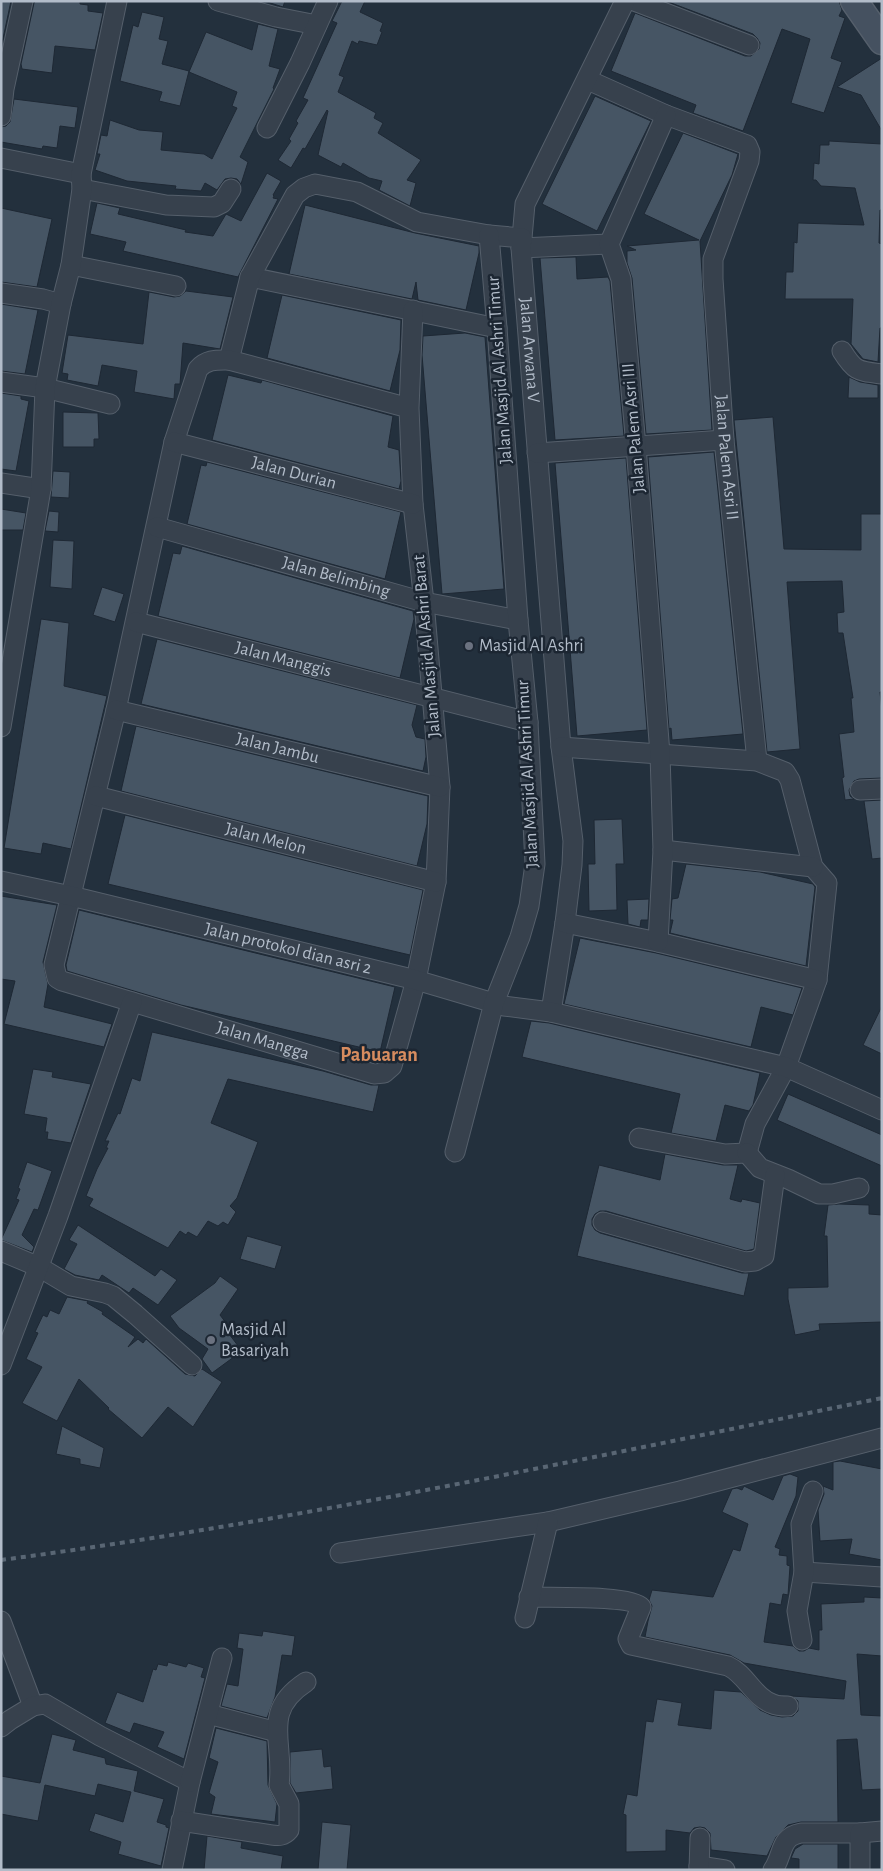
<svg xmlns="http://www.w3.org/2000/svg" width="883" height="1871" font-family="'Alegreya Sans',sans-serif">
  <style>
    .building { fill: #465564; stroke: #1e2834 }
    .lines { fill: none; stroke-linecap: round; stroke-linejoin: round }
    .street-casing { stroke: #555f6b; stroke-width: 21 }
    .secondary-casing { stroke: #555f6b; stroke-width: 29 }
    .street { stroke: #37414d; stroke-width: 19 }
    .secondary { stroke: #455160; stroke-width: 26 }
    .rail { stroke: #596674; stroke-width: 4; stroke-dasharray: 5 5; stroke-linecap: butt }
    .worship-dot { fill: #6b7280; stroke: #1c2632; stroke-width: 2 }
    .labels { text-anchor: middle; dominant-baseline: central; stroke-width: 5; stroke-linejoin: round; paint-order: stroke }
    .street-label { font-size: 18px; fill: #b2bcc9; stroke: #1c2632 }
    .poi-label { font-size: 18px; fill: #b2bcc9; stroke: #1c2632; text-anchor: start }
    .quarter-label { font-size: 20px; font-weight: bold; fill: #d78c5f; stroke: #1c2632 }
  </style>
  <rect width="100%" height="100%" fill="#23303d"/>
  <path class="building" d="M1 1H11L1 48Z
    M36 1H80V4L88 5V11L103 13 95 50 55 46 52 73 22 69 21 64 34 3Z
    M264 1H285L283 7Z
    M342 1H365L360 12 383 23 380 31 382 32 377 45 359 41 358 44 352 41 339 75 344 77 338 92 376 113 374 118 383 123 378 133 421 160 407 180 416 183 410 206 379 190 382 181 369 178 343 163 341 167 318 155 328 111 327 110 305 149 303 148 291 168 278 160 291 141 289 139 298 123 296 121 308 100 303 98 337 23 332 21Z
    M666 1H839L842 10 839 16 845 18 831 58 842 62 824 113 791 103 810 39 782 29 743 131 693 113 696 105 611 71 635 13 745 56H751L759 49 760 43 757 38 753 34Z
    M142 12 164 17 159 39 168 41 162 64 189 71 180 106 159 101 162 92 120 81 133 25 138 27Z
    M258 24 278 29 269 66 280 69 273 88 274 89 240 157 248 162 241 184 237 179 231 178 225 179 217 190 205 183 201 191 175 189 176 186 127 181 95 170 100 154H97L101 135 107 136 110 120 139 130 163 132 161 150 204 154 212 159 237 108 232 106 237 92 189 72 206 32 252 50Z
    M882 58V131L861 95 837 87Z
    M595 96 651 121 597 231 542 204Z
    M14 99 78 107 75 128 60 126 57 148 43 146 42 149 1 142V127L6 126 10 122Z
    M683 133 738 154 732 175 700 241 712 430 646 434 632 278 627 263V251L636 250 627 246 699 240 644 214Z
    M829 141 882 144V210H880L879 243 882 244V328H880L878 362 863 359 851 344 853 299H785L786 272H793L794 242 797 243 798 223 864 225 855 188 821 186 816 180H813L814 163 819 164 820 145H829Z
    M267 173 281 181 273 195 274 196 273 198 278 199 238 277 123 251 126 242 90 234 97 203 120 208 118 214 186 230 185 232 213 236 226 214 241 221Z
    M305 205 415 233 479 246V253L466 310 418 300 416 282 412 299 289 274Z
    M1 208 52 219 37 287 1 282Z
    M576 257 577 279 608 277 610 281 624 436 555 440 540 258Z
    M186 291 233 297 220 349 183 343 180 384H175L174 399 134 392 137 371 102 365 98 386 67 380 68 374 62 373 68 335 143 344 149 292 174 297 180 296Z
    M282 295 401 320 400 350 390 391 267 358Z
    M1 304 38 310 25 374 1 371Z
    M465 333 485 337 504 589 442 594 422 355 423 336Z
    M228 375 261 383 262 380 393 416 388 447 399 450 401 481 399 489 212 440Z
    M849 377 860 382 878 385V398H848Z
    M1 393 21 396V399L29 401 16 471 1 469Z
    M63 412 98 413 99 439H94V447H63Z
    M773 417 784 549 861 550V514H882V692H880L882 711V778L859 779 854 781 849 790 850 796 854 799 845 800 842 778 844 777 839 734 854 732 851 698H853L843 633H838L837 613 844 612 842 581 787 582 800 749 767 752 734 420Z
    M714 452 743 734 672 740 671 728 669 729 648 457Z
    M626 458 647 730 577 736 555 463Z
    M207 462 401 512 385 579 187 524 201 465 206 466Z
    M53 471 70 472 69 498 51 497Z
    M1 509 26 513 23 530H1Z
    M49 511 59 512 58 532 45 531Z
    M53 540 74 541 72 589 50 587Z
    M182 546 413 611 414 619 400 678 158 616 173 553 180 554Z
    M102 587 124 594 115 622 93 615Z
    M41 619 69 623 64 686 107 696 71 849 43 843 41 854 4 848Z
    M157 639 417 705 412 725 416 737 425 739 426 757 423 771 141 704Z
    M136 726 428 796 427 824 417 866 121 791Z
    M882 800V858L872 859 864 801Z
    M125 815 423 890 410 955 108 884Z
    M622 819 624 864H616L617 910 589 911 588 864H595L594 820Z
    M686 864 760 872 813 884 815 887 806 966 670 933 673 920H670L672 899 678 898Z
    M1 896 57 905 43 962 48 984 44 1007 112 1024 104 1047 4 1024 15 981 1 979Z
    M649 899 648 920H641L640 927 628 924 627 900Z
    M79 910 395 987 380 1052 181 1005 67 971 66 965Z
    M580 938 656 953 802 988 793 1015 761 1007 751 1047 564 1004Z
    M882 1006V1054L863 1045Z
    M531 1021 549 1023 760 1073 753 1105 749 1111 725 1105 716 1141 671 1133 680 1094 522 1057Z
    M152 1032 323 1071 371 1085H379L373 1112 228 1079 211 1123 258 1142 237 1198 230 1206 236 1212 228 1225 223 1222 218 1226 208 1221 197 1237 188 1232 186 1235 180 1231 168 1248 89 1206 93 1199 86 1196 97 1169 108 1148H106L109 1141H105L118 1113 120 1114 132 1078 140 1081Z
    M33 1069 53 1072 52 1077 91 1084 71 1143 47 1139 48 1132H45L47 1118 24 1114Z
    M788 1094 882 1135V1166L777 1120Z
    M665 1154 723 1165H738L730 1199 741 1202 742 1199 760 1203 754 1249 746 1251 606 1211H600L595 1214 592 1219V1225L595 1230 600 1233 742 1273H749L744 1296 577 1256 599 1165 660 1180Z
    M27 1162 52 1171 38 1210 34 1209 22 1235 34 1247 32 1252 1 1240 19 1200 16 1199 20 1189 18 1188Z
    M839 1204 869 1205V1214L882 1215V1322L819 1324 820 1330 795 1335 788 1299V1288L828 1287 827 1236H824L828 1205Z
    M78 1225 155 1276 161 1269 177 1280 158 1305 133 1288 129 1293 102 1275 99 1280 75 1275 64 1269 77 1244 69 1240Z
    M247 1236 282 1246 275 1269 240 1259Z
    M220 1276 238 1289 220 1315 230 1328 226 1330 242 1351 212 1373 202 1359 208 1349 179 1328 170 1316 215 1283Z
    M67 1297 88 1301 87 1303 103 1312 102 1314 135 1337 128 1347 138 1339 143 1343 146 1339 185 1374 195 1376 202 1369 222 1382 193 1427 168 1407 142 1438 108 1409 109 1408 79 1379 57 1421 22 1403 42 1367 26 1359 38 1333 35 1332 43 1315 47 1317 50 1310 59 1314Z
    M62 1426 104 1448 100 1468 80 1464V1459L56 1454Z
    M840 1461 882 1469V1560L849 1554 852 1539 820 1541 818 1510 824 1494 823 1486 833 1490V1462Z
    M790 1474 798 1477 796 1496 775 1547 780 1549 779 1555 787 1556V1565L790 1566 788 1595 783 1594 781 1605 770 1603 764 1642 793 1646 799 1651H804L809 1648 819 1650V1630H822L821 1604 864 1602V1597L882 1598V1656L857 1654 861 1715 882 1716V1789L862 1790 857 1739 837 1740 838 1822H801L788 1825 776 1837 767 1856 711 1850 710 1833 705 1828 700 1827 694 1828 690 1833 666 1830V1851L626 1852V1815L623 1814 627 1794 637 1796 646 1721 653 1722 657 1699 682 1703 678 1725 711 1729 714 1690 741 1692 760 1710 771 1715 782 1717 793 1716 798 1711V1701L791 1696 844 1699 846 1681 744 1663 730 1655 645 1637 648 1621 652 1606 649 1600 652 1590 713 1597 733 1549 740 1551 748 1524 722 1512 732 1489 737 1488 742 1490 744 1486 773 1500 783 1476Z
    M263 1631 295 1636 292 1656 282 1655 275 1697 267 1718 221 1706 227 1684 238 1686 243 1649 237 1648 239 1633 262 1636Z
    M168 1662 186 1667 188 1663 204 1668 201 1677 205 1678 184 1759 157 1747 164 1732 134 1723 130 1733 105 1723 117 1692 143 1702 153 1669 156 1670 158 1664 167 1666Z
    M216 1728 267 1741 268 1785 277 1804 275 1822 211 1814 215 1797 209 1793 218 1762 209 1758Z
    M52 1734 76 1740 73 1750 105 1758 106 1764 138 1771 134 1791 164 1799 157 1822 166 1825V1827L169 1828 161 1866 118 1854 121 1842 89 1831 95 1813 123 1822 131 1792 98 1784 95 1796 45 1785 38 1821 1 1814V1776L40 1783Z
    M322 1749 324 1767 331 1766 333 1789 296 1793 290 1783V1752Z
    M322 1822 351 1825 347 1870H318Z
    M207 1836 242 1842 241 1848 283 1856 281 1870H204Z
    M803 1844H838V1870H799V1859L791 1858 795 1849Z"/>
  <g class="lines">
    <g class="street-casing">
      <g id="street">
        <path d="M218 1 276 17 317 25"/>
        <path d="M634 1 749 45"/>
        <path id="s1" d="M588 80 666 115 747 145 750 152 749 161 713 259V279L724 440 757 761"/>
        <path d="M1 116 4 89 23 1"/>
        <path d="M267 128 300 63 328 1"/>
        <path d="M1 158 81 174"/>
        <path d="M82 189 166 205 214 207 222 203 231 189"/>
        <path d="M522 238 525 204 625 1"/>
        <path d="M521 248 609 244"/>
        <path d="M71 265 176 286"/>
        <path d="M250 277 497 328"/>
        <path d="M1 293 43 299 61 304"/>
        <path d="M842 351C855 372 858 371 882 374"/>
        <path id="s2" d="M229 360 250 277 295 195 304 188 315 184 357 192 417 222 489 235 522 238 521 248 561 747 573 841 572 865 565 923 551 1012"/>
        <path d="M1 382 45 388 110 404"/>
        <path id="s3" d="M409 408 229 360C217 360 207 359 198 369L174 442 116 710 54 965 57 978 62 981 374 1074 384 1073 392 1066 416 980 436 882 440 787 424 602 413 504 409 408 413 310"/>
        <path id="s4" d="M174 442 413 504"/>
        <path d="M537 453 724 440"/>
        <path d="M1 483 41 489"/>
        <path id="s5" d="M157 527 424 602 518 620"/>
        <path id="s6" d="M136 622 528 722"/>
        <path id="s7" d="M116 710 440 787"/>
        <path d="M1 727 41 489 45 388 61 304 71 265 82 189 81 174 117 1"/>
        <path d="M561 747 757 761 785 772 790 780 813 867 827 883 817 980 786 1067 755 1124 747 1153"/>
        <path d="M860 790 882 789"/>
        <path id="s8" d="M96 796 436 882"/>
        <path d="M663 850 813 867"/>
        <path id="s9" d="M1 881 71 896 416 980 504 1006 551 1012 786 1067 882 1110"/>
        <path d="M565 923 658 942 817 980"/>
        <path d="M658 942 663 850 660 754 636 446 621 279 609 244 666 115"/>
        <path d="M639 1138 725 1154 747 1153"/>
        <path d="M455 1152 494 1003 520 937 529 906 535 864 528 722 518 620 497 328 489 235"/>
        <path d="M747 1153 760 1168 788 1179 819 1194H833L859 1188"/>
        <path d="M603 1222 745 1262 755 1261 764 1256 775 1175"/>
        <path d="M1 1251 39 1267 71 1286 105 1293 113 1296 135 1314 192 1365"/>
        <path d="M1 1365 58 1216 132 1002"/>
        <path d="M340 1553 548 1522 680 1491 882 1438"/>
        <path d="M804 1572 882 1577"/>
        <path d="M529 1597C549 1598 631 1595 641 1607L628 1639 631 1645 728 1666C746 1674 754 1698 773 1704 777 1706 783 1706 788 1706"/>
        <path d="M525 1618 548 1522"/>
        <path d="M1 1621 33 1706"/>
        <path d="M802 1640 797 1611 804 1572 801 1524 813 1491"/>
        <path d="M208 1714 277 1732"/>
        <path d="M1 1727 10 1720 33 1706 45 1704 100 1736 190 1782 172 1870"/>
        <path d="M190 1782 222 1658"/>
        <path d="M181 1821 272 1835C279 1836 284 1836 289 1830V1804L279 1785C285 1742 260 1712 306 1682"/>
        <path d="M699 1866 725 1870"/>
        <path d="M699 1870 700 1838"/>
        <path d="M773 1870C784 1854 779 1837 801 1833H860"/>
        <path d="M860 1870V1833L882 1831"/>
      </g>
    </g>
    <g class="secondary-casing">
      <path id="secondary" d="M854 1 882 41"/>
    </g>
    <use href="#street" class="street"/>
    <use href="#secondary" class="secondary"/>
    <path class="rail" d="M1 1560C297 1521 589 1458 882 1398"/>
  </g>
  <g class="worship-dot">
    <circle cx="469" cy="646" r="5"/>
    <circle cx="211" cy="1340" r="5"/>
  </g>
  <g class="labels">
    <g class="street-label">
      <text stroke="none"><textPath href="#s2" startOffset="531">Jalan Arwana V</textPath></text>
      <text transform="translate(500 370) rotate(-94)">Jalan Masjid Al Ashri Timur</text>
      <text transform="translate(634 428) rotate(-95)">Jalan Palem Asri III</text>
      <text stroke="none"><textPath href="#s1" startOffset="492">Jalan Palem Asri II</textPath></text>
      <text stroke="none"><textPath href="#s4" startOffset="124">Jalan Durian</textPath></text>
      <text stroke="none"><textPath href="#s5" startOffset="186">Jalan Belimbing</textPath></text>
      <text transform="translate(427 646) rotate(-95)">Jalan Masjid Al Ashri Barat</text>
      <text stroke="none"><textPath href="#s6" startOffset="152">Jalan Manggis</textPath></text>
      <text stroke="none"><textPath href="#s7" startOffset="166">Jalan Jambu</textPath></text>
      <text transform="translate(528 774) rotate(-93)">Jalan Masjid Al Ashri Timur</text>
      <text stroke="none"><textPath href="#s8" startOffset="175">Jalan Melon</textPath></text>
      <text stroke="none"><textPath href="#s9" startOffset="295">Jalan protokol dian asri 2</textPath></text>
      <text stroke="none"><textPath href="#s3" startOffset="1062">Jalan Mangga</textPath></text>
    </g>
    <g class="poi-label">
      <text x="479" y="646">Masjid Al Ashri</text>
      <text x="221" y="1330">Masjid Al<tspan x="221" dy="21">Basariyah</tspan></text>
    </g>
    <g class="quarter-label">
      <text x="379" y="1055">Pabuaran</text>
    </g>
  </g>
  <rect width="883" height="1871" fill="none" stroke="#b2bcc9" stroke-width="5"/>
</svg>
